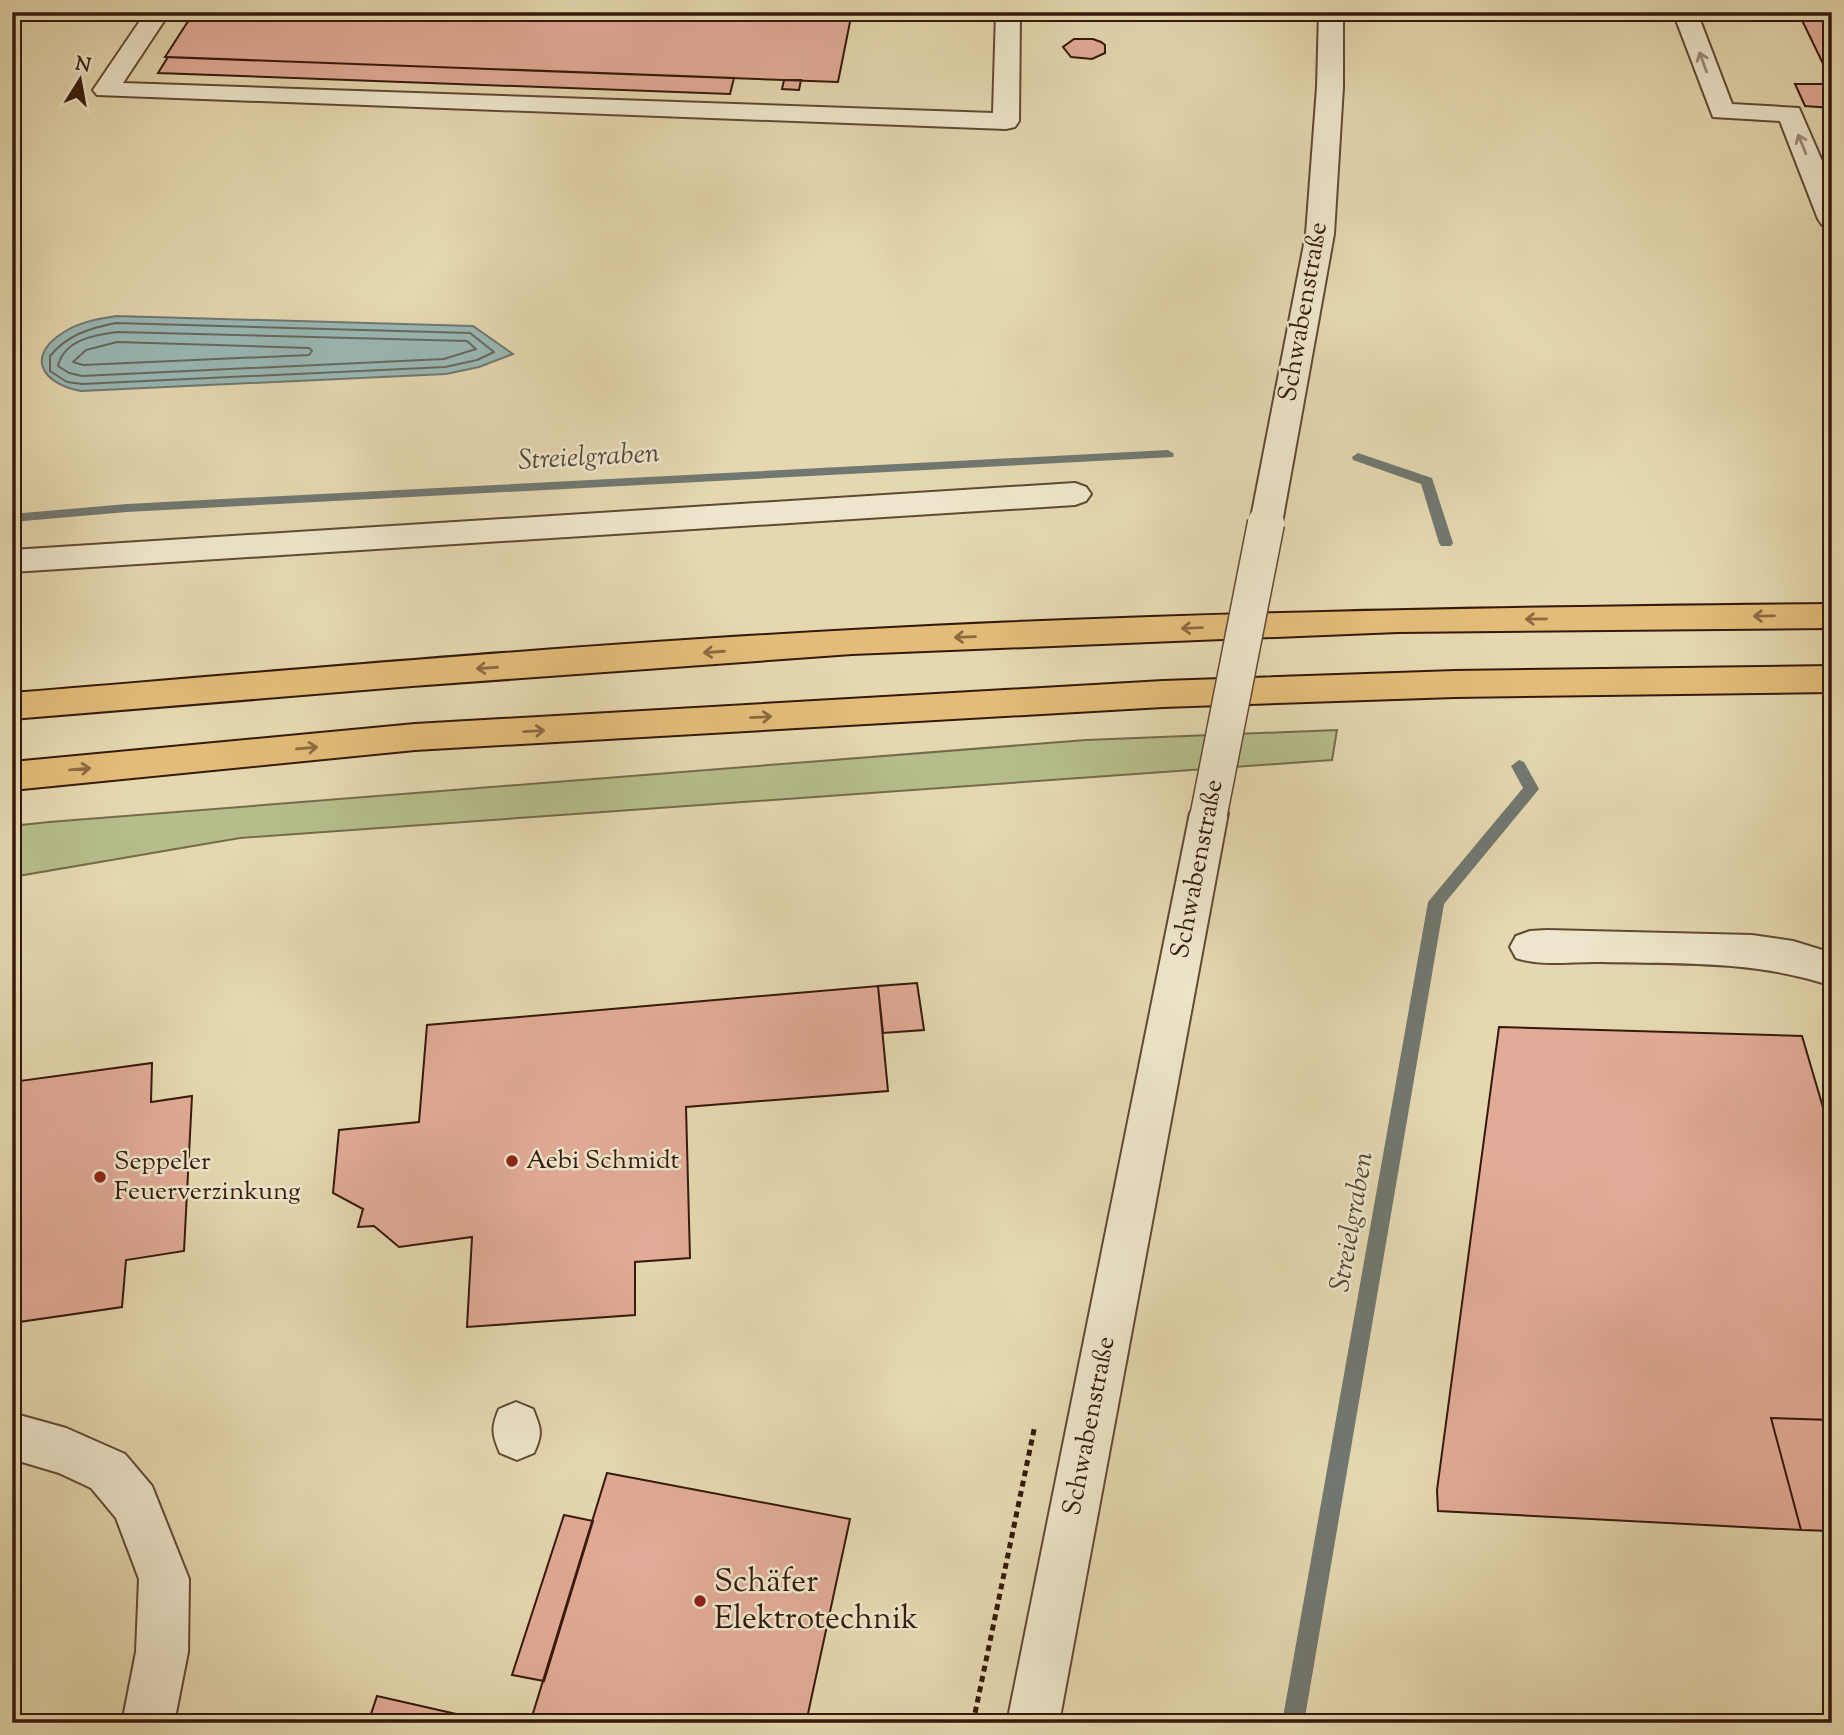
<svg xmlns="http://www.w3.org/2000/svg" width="1844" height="1735" font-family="'Sorts Mill Goudy',serif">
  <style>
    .green { fill: #b5be8b; stroke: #756c4b; stroke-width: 2 }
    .water { fill: #99b8b5; stroke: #717871; stroke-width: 2 }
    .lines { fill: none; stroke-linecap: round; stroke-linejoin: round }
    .shore { stroke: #676860; stroke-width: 2 }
    .stream { fill: #717871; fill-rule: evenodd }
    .building { fill: #e2ab97; stroke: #35190b; stroke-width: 2 }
    .minor-casing { stroke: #614934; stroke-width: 4 }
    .highway-casing { stroke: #35190b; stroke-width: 4 }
    .path { stroke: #35190b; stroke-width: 5; stroke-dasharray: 6 4.5; stroke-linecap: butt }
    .minor { fill: #eee6cc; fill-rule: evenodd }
    .highway { fill: #e2bc78; fill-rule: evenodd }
    .minor-bridge-casing { stroke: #614934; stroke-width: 39; stroke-linecap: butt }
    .minor-bridge { stroke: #eee6cc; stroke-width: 36 }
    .oneway { stroke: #9b8a75 }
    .oneway2 { stroke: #8c6a42 }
    .poi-dot { fill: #8f2418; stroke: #eee6cc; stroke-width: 2.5 }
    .labels { text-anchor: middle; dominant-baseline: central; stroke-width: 5; stroke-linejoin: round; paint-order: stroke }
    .street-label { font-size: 26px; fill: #35190b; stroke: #eee6cc }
    .poi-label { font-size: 26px; fill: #35190b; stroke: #eee6cc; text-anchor: start }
    .water-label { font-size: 28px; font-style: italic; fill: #53493e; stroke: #eee6cc }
    .near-poi-label { font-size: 32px; fill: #35190b; stroke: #eee6cc; text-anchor: start }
  </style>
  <rect width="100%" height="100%" fill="#e5d8b0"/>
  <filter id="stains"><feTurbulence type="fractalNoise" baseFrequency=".00286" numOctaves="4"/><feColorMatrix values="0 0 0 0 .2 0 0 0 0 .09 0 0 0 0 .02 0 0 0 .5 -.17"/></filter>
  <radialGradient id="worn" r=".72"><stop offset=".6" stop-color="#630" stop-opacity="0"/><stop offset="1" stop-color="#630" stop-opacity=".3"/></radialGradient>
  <path class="green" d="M1337 730 1332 760 240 838 12 877V826L49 822 1086 740Z"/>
  <path class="water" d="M116 316 473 326 513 354 479 367 446 374 81 391C43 384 24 357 64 332 80 322 97 319 116 316Z"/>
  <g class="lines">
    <path class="shore" d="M116 323 470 333 494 352 477 360 445 367 82 384 67 382 50 371V356C67 335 90 328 116 323Z
      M117 332 467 341 476 349 444 359 82 376 69 373 58 366C64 340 94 335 117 332Z
      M117 342 309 348 312 351 309 355 83 365 73 362 86 350Z"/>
    <path class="stream" d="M1168 450 1174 454 1173 457 127 512 12 522V514L127 504Z
      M1358 453 1432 478 1453 543 1451 546H1441L1439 543 1421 484 1353 460 1352 457Z
      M1519 760 1524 762 1539 789 1444 904 1304 1723H1282L1428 902 1523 788 1511 766Z"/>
  </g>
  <path class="building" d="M194 12H852L838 82 165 57Z
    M1798 12H1832V82L1829 76Z
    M1074 39H1093L1101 42 1105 45V53L1092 59 1071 57 1063 47Z
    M168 57 734 78 730 94 158 73Z
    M784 80H801L799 90 782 89Z
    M1795 84H1832V108L1805 106Z
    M917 983 924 1030 883 1033 878 986Z
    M878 986 888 1091 686 1107 690 1258 635 1262V1315L467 1327 472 1237 399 1247 374 1226 358 1227 363 1209 333 1193 339 1130 419 1122 427 1025Z
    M1499 1027 1802 1036 1832 1138V1420L1771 1418 1801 1530 1438 1511 1437 1490Z
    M152 1063 151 1102 192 1096 184 1251 126 1260 122 1307 12 1323V1082Z
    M1771 1418 1832 1420V1531L1801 1530Z
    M607 1473 850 1519 806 1723H530Z
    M564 1515 593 1521 544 1681 512 1675Z
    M377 1696 496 1723H368Z"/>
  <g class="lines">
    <g class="minor-casing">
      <path id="minor" d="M146 12H170L123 83 993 113 996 12H1020L1019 121 1015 127 1006 129 97 95 93 90Z
        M1319 12H1343V87L1334 234 1282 523 1278 531 1266 534 1254 531 1250 523 1306 234 1317 87Z
        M1673 12H1697L1732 104 1799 108 1832 184V227L1822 225 1818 219 1780 121 1713 117Z
        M1075 483 1086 487 1091 494 1086 501 1075 505 12 572V550Z
        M1209 799 1222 803 1228 813 1059 1723H1007L1190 813 1196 803Z
        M1547 930 1752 935 1793 941 1832 953V986C1755 960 1682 964 1602 962 1574 961 1542 967 1516 958L1510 947 1516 936 1530 931Z
        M516 1402 533 1409C541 1429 543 1433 534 1453L517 1460 500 1453C492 1435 491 1427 499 1409Z
        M12 1413 66 1428 125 1454 152 1486 189 1579 188 1652 174 1723H122L136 1652 139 1579 116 1518 91 1488 59 1473 12 1459Z"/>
    </g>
    <g class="highway-casing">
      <path id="highway" d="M1832 604V628L1398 632 852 654 412 686 12 719V693C292 670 572 645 852 630 1179 612 1505 607 1832 604Z
        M1832 666V692L1455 697 1163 707 415 750 12 790V762L415 724 1163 681 1455 671Z"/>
    </g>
    <path class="path" d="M973 1723 1035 1425"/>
    <use href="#minor" class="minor"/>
    <use href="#highway" class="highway"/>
    <g class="minor-bridge-casing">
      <path id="minor-bridge" d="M1209 813 1266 523"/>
    </g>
    <use href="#minor-bridge" class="minor-bridge"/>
  </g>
  <defs><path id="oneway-shaft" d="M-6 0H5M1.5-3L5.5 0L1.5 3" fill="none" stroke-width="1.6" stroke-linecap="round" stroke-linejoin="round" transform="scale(1.75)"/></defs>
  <g class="oneway">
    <use href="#oneway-shaft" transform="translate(1703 62) rotate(-110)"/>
    <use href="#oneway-shaft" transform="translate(1802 144) rotate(-112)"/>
  </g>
  <g class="oneway2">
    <use href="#oneway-shaft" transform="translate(1764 616) rotate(179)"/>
    <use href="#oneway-shaft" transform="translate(1536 619) rotate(179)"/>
    <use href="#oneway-shaft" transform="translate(1192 628) rotate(178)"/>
    <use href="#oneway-shaft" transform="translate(965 637) rotate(178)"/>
    <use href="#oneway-shaft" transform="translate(714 652) rotate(176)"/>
    <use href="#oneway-shaft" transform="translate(487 668) rotate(176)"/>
    <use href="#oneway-shaft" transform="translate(761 717) rotate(-3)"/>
    <use href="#oneway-shaft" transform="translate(534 731) rotate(-3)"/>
    <use href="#oneway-shaft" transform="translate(307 748) rotate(-5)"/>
    <use href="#oneway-shaft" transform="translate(80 769) rotate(-5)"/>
  </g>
  <g class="poi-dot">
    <circle cx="512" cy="1161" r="7"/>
    <circle cx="100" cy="1177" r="7"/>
    <circle cx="700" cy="1601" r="7"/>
  </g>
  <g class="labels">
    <g class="street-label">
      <text transform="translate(1304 312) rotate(-80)">Schwabenstraße</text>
      <text transform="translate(1198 869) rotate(-79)">Schwabenstraße</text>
      <text transform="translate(1090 1426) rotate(-79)">Schwabenstraße</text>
    </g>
    <g class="poi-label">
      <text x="526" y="1161">Aebi Schmidt</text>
      <text x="114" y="1162">Seppeler<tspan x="114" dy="30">Feuerverzinkung</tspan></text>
    </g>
    <g class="water-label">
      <text transform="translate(589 458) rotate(-3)">Streielgraben</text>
      <text transform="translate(1353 1222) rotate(-80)">Streielgraben</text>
    </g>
    <g class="near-poi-label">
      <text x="714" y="1583">Schäfer<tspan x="714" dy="37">Elektrotechnik</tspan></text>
    </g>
  </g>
  <rect width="1844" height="1735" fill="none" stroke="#e5d8b0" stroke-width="42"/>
  <rect x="14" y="14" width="1816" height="1707" fill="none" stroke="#35190b" stroke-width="3.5"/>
  <rect x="21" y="21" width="1802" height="1693" fill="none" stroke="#35190b" stroke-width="2"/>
  <g transform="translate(80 80) rotate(11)" stroke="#eee6cc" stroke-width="5" paint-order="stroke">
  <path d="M0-5L12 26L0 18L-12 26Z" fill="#35190b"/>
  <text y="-10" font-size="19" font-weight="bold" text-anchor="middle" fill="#35190b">N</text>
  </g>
  <rect width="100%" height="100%" filter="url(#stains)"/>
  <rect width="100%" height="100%" fill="url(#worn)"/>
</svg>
